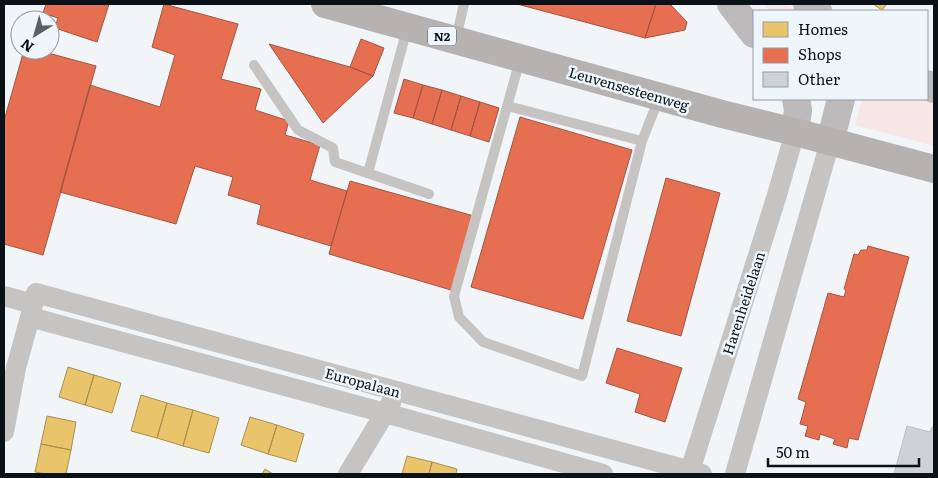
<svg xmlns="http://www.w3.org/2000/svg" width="938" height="478" font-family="Literata,serif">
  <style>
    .green { fill: #f7e7e6 }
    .homes { fill: #e9c46a; stroke: #a68f51 }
    .shops { fill: #e76f51; stroke: #a55340 }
    .building { fill: #ced2d6; stroke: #bbc0c4 }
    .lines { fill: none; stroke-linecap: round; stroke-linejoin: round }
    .lane { stroke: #c6c3c3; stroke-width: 10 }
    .street { stroke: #c6c3c3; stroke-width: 20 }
    .secondary { stroke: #bcbaba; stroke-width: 28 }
    .primary { stroke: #b6b2b1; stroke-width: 28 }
    .labels { text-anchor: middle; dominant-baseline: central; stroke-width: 5; stroke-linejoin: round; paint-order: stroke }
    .shield { fill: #eef6fc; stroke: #4f565c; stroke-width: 1 }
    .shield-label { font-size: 12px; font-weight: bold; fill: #0b1217 }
    .street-label { font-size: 14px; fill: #0b1217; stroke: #eef6fc }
  </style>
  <rect width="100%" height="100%" fill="#f2f5f8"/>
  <path class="green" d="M763 4H787L798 11H769Z
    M862 99H926L934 105V146L855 125Z"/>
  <path class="homes" d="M873 4H887L882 10Z
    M68 367 94 375 85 405 59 397Z
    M94 375 121 383 112 413 85 405Z
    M141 395 167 403 157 438 131 431Z
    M167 403 193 410 183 446 157 438Z
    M193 410 219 418 209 453 183 446Z
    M47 416 76 422 71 450 41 444Z
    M250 417 277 425 268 454 241 445Z
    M277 425 304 434 296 462 268 454Z
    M41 444 71 450 66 474H47L35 472Z
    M407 456 432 462 429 474H402Z
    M432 462 457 469 456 474H429Z
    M265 469 273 474H262Z"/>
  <path class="shops" d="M46 4H109L97 42 55 28 58 18 43 13Z
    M164 4 238 24 221 79 261 89 255 110 289 121 285 135 320 145 310 180 347 191 331 246 257 224 261 205 228 195 233 177 195 166 176 224 60 192 90 85 160 107 175 55 152 47Z
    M517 4H656L645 38Z
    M656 4H670L687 22 685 30 645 38Z
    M361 39 384 48 373 76 350 67Z
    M269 44 350 67 373 76 323 123Z
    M24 50H37L96 66 43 255 4 244V121Z
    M404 79 423 85 413 118 394 113Z
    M423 85 442 90 432 124 413 118Z
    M442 90 461 96 451 130 432 124Z
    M461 96 480 102 470 136 451 130Z
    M480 102 499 108 489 142 470 136Z
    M520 117 632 150 583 319 471 287Z
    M666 178 720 193 681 336 627 321Z
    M350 181 474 216 451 290 329 254Z
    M868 246 909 257 858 440 849 438 847 448 833 444 835 439 820 434 819 440 805 436 808 426 800 424 806 402 798 399 828 293 844 297 846 290 844 289 854 254 858 255 861 250H867Z
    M617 348 682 368 665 422 635 412 640 394 606 383Z"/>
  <path class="building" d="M907 426 930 432 932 427 934 428V474H894Z"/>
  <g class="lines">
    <path class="lane" d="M456 39 464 4
      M520 60 454 296 459 317 483 342 582 376 642 141
      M254 65 298 130 333 148 335 162 429 194
      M508 106 642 141 659 98
      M368 173 407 29"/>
    <path class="street" d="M4 296 33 304
      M4 432 16 368 30 317
      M348 474 391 403
      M603 474 385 413 30 317 36 293 702 474
      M689 474 777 195 795 132
      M735 474 830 142"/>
    <path class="secondary" d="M731 4 754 34
      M807 4 818 11
      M927 84 934 89
      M795 132 798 110 796 99
      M830 142 841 99"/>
    <path class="primary" d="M325 4 722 114 795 132 934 169"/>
  </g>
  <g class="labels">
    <rect class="shield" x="428" y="26.5" width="28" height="19" rx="4"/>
    <g class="shield-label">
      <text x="442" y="36">N2</text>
    </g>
    <g class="street-label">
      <text transform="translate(629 88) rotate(16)">Leuvensesteenweg</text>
      <text transform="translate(743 303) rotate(-72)">Harenheidelaan</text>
      <text transform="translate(363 382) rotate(15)">Europalaan</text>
    </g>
  </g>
  <rect width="938" height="478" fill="none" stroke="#0b1217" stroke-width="10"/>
  <rect x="753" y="10" width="175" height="90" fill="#eef6fc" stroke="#939ba0"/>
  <rect x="763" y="22" width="25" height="15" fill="#e9c46a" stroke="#939ba0"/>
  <text x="798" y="35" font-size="15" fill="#0b1217">Homes</text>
  <rect x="763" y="48" width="25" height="15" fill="#e76f51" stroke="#939ba0"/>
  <text x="798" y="60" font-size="15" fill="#0b1217">Shops</text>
  <rect x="763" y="72" width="25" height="15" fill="#ced2d6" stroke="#939ba0"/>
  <text x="798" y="85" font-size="15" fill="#0b1217">Other</text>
  <g transform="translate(35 35) rotate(217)"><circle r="24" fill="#eef6fc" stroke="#939ba0"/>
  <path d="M0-4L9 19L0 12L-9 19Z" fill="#5c6166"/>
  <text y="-8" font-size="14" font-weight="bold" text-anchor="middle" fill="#0b1217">N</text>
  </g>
  <path d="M768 458v8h151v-8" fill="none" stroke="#0b1217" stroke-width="2.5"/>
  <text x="776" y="458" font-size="15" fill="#0b1217" stroke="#eef6fc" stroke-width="4" paint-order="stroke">50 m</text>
</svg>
